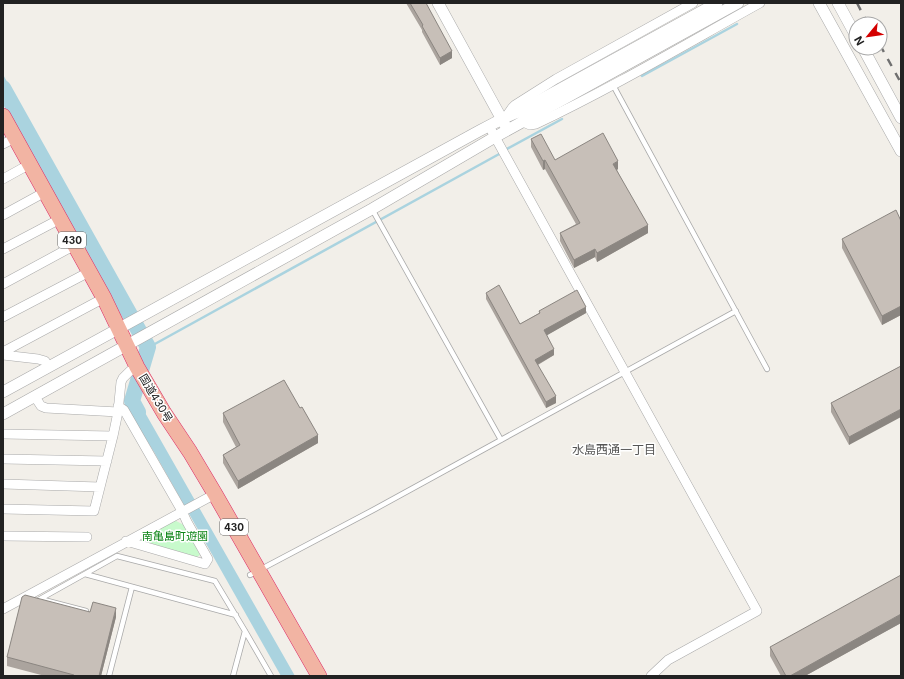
<svg xmlns="http://www.w3.org/2000/svg" width="904" height="679" font-family="Inter,'Noto Sans JP',sans-serif">
  <style>
    .park { fill: #c8facc }
    .water { fill: #aad3df }
    .lines { fill: none; stroke-linecap: round; stroke-linejoin: round }
    .stream { stroke: #aad3df; stroke-width: 2.5 }
    .river { stroke: #aad3df; stroke-width: 16 }
    .service-casing { stroke: #a9a9a9; stroke-width: 6 }
    .minor-casing { stroke: #a9a9a9; stroke-width: 10 }
    .tertiary-casing { stroke: #a9a9a9; stroke-width: 12 }
    .trunk-casing { stroke: #dc2a67; stroke-width: 16 }
    .service { stroke: #fff; stroke-width: 4.5 }
    .minor { stroke: #fff; stroke-width: 9 }
    .tertiary { stroke: #fff; stroke-width: 11 }
    .trunk { stroke: #f2b4a3; stroke-width: 15 }
    .rail { stroke: #707070; stroke-width: 2.5; stroke-dasharray: 8 8; stroke-linecap: butt }
    .wall { fill: #aba49e }
    .shaded-wall { fill: #8b8681 }
    .building { fill: #c7bfb8; stroke: #8b8681 }
    .labels { text-anchor: middle; dominant-baseline: central; stroke-width: 3; stroke-linejoin: round; paint-order: stroke }
    .shield { fill: #fff; stroke: #646464; stroke-width: 1 }
    .shield-label { font-size: 10px; font-weight: bold; fill: #222 }
    .street-label { font-size: 11px; fill: #222; stroke: #fff }
    .park-label { font-size: 11px; fill: #0c8416; stroke: #fff }
    .neighbourhood-label { font-size: 12px; fill: #555; stroke: #fff }
  </style>
  <rect width="100%" height="100%" fill="#f2efe9"/>
  <path class="park" d="M174 520 184 525 200 555 197 557 138 540Z"/>
  <path class="water" d="M131 388 295 676H281L154 452 126 407C124 400 128 394 131 388Z"/>
  <g class="lines">
    <path class="stream" d="M642 76 737 24
      M3 77 137 316
      M505 150 562 119
      M139 320 145 332
      M148 336 153 345H152
      M153 345 501 153"/>
    <path class="river" d="M3 88 148 347 132 401 138 412"/>
    <g class="service-casing">
      <path id="service" d="M613 85 767 369
        M372 209 501 440
        M85 574 236 615
        M250 575 375 509 736 311
        M86 611 40 599 117 556 215 581 245 631 271 676
        M109 676 132 587
        M233 676 245 631"/>
    </g>
    <g class="minor-casing">
      <path id="minor" d="M505 118 512 108 515 105 556 79 693 3
        M523 122 530 125 536 124C612 88 686 44 760 3
        M489 126 757 611 668 660 651 676
        M3 144 15 138
        M3 179 30 164
        M3 215 45 192
        M3 249 60 219
        M3 284 75 245
        M3 317 89 272
        M3 352 104 298
        M3 355 38 359 45 361 49 367
        M35 397 41 406 46 408 118 412
        M118 406 124 410 182 511 187 522 208 559 205 564 126 541
        M3 434 113 436
        M3 459 107 461
        M3 484 100 487
        M3 509 94 511 113 436 118 412 121 382 123 378 130 371
        M3 536 87 537
        M3 609 215 494"/>
    </g>
    <g class="tertiary-casing">
      <path id="tertiary" d="M438 3 505 125
        M819 3 901 151
        M838 3 856 36
        M863 48 901 118
        M3 392 479 131 502 119 520 111 717 3
        M3 414 372 209 495 137 738 3"/>
    </g>
    <g class="trunk-casing">
      <path id="trunk" d="M3 116 104 298 137 367 164 413 190 452 215 494 319 676"/>
    </g>
    <use href="#service" class="service"/>
    <use href="#minor" class="minor"/>
    <use href="#tertiary" class="tertiary"/>
    <use href="#trunk" class="trunk"/>
    <path class="rail" d="M857 3 868 24
      M880 45 901 83"/>
  </g>
  <path class="wall" d="M406 3H426L452 58 440 65 422 32V30Z
    M531 139 555 160 618 169 617 170 648 233 597 262 595 257 574 268 560 241V233L576 224 545 169 543 170 531 147Z
    M901 221V315L882 325 842 248V239Z
    M486 293 520 324 539 313V311L586 313 547 335 554 355 538 365 556 403 546 408 486 299Z
    M901 366 849 445 831 412V403Z
    M223 413 318 443 238 489 223 463V455L236 447 223 422Z
    M90 612 116 617 101 676H45L7 666V657Z
    M901 623 805 676H781L770 656V647Z"/>
  <path class="shaded-wall" d="M452 51V58L440 65V58Z
    M545 160V169L543 170V161Z
    M618 161V169L613 172V164Z
    M648 225V233L597 262V253Z
    M595 249V257L574 268V260Z
    M901 306V315L882 325V316Z
    M586 307V313L544 337V330Z
    M554 349V355L535 366V360Z
    M556 396V403L546 408V402Z
    M901 409V417L849 445V437Z
    M318 435V443L238 489V481Z
    M116 608V617L101 676H99Z
    M901 614V623L805 676H790Z"/>
  <path class="building" d="M410 3H426L452 51 440 58 422 26 423 25Z
    M603 133 618 161 613 164 648 225 597 253 595 249 574 260 560 233 580 223 545 160 543 161 531 139 541 134 555 160Z
    M896 210 901 221V306L882 316 842 239Z
    M499 285 520 324 540 313 539 311 577 290 586 307 544 330 554 349 535 360 556 396 546 402 486 293Z
    M901 366V409L849 437 831 403Z
    M284 380 300 408 302 407 318 435 238 481 223 455 240 445 223 413Z
    M901 575V614L790 676H786L770 647Z
    M25 595 90 612 93 602 116 608 99 676H74V675L7 657 22 597Z"/>
  <g class="labels">
    <g class="shield">
      <rect x="58" y="232" width="28" height="16" rx="3"/>
      <rect x="220" y="519" width="28" height="16" rx="3"/>
    </g>
    <g class="shield-label">
      <text x="72" y="240">430</text>
      <text x="234" y="527">430</text>
    </g>
    <g class="street-label">
      <text transform="translate(156 398) rotate(59)">国道430号</text>
    </g>
    <g class="park-label">
      <text x="175" y="536">南亀島町遊園</text>
    </g>
    <g class="neighbourhood-label">
      <text x="614" y="449">水島西通一丁目</text>
    </g>
  </g>
  <rect width="904" height="679" fill="none" stroke="#222222" stroke-width="8"/>
  <g transform="translate(868 36) rotate(241)"><circle r="19" fill="#ffffff" stroke="#a7a7a7"/>
  <path d="M0-3L7 15L0 10L-7 15Z" fill="#d40000"/>
  <text y="-6" font-size="11" font-weight="bold" text-anchor="middle" fill="#222222">N</text>
  </g>
</svg>
